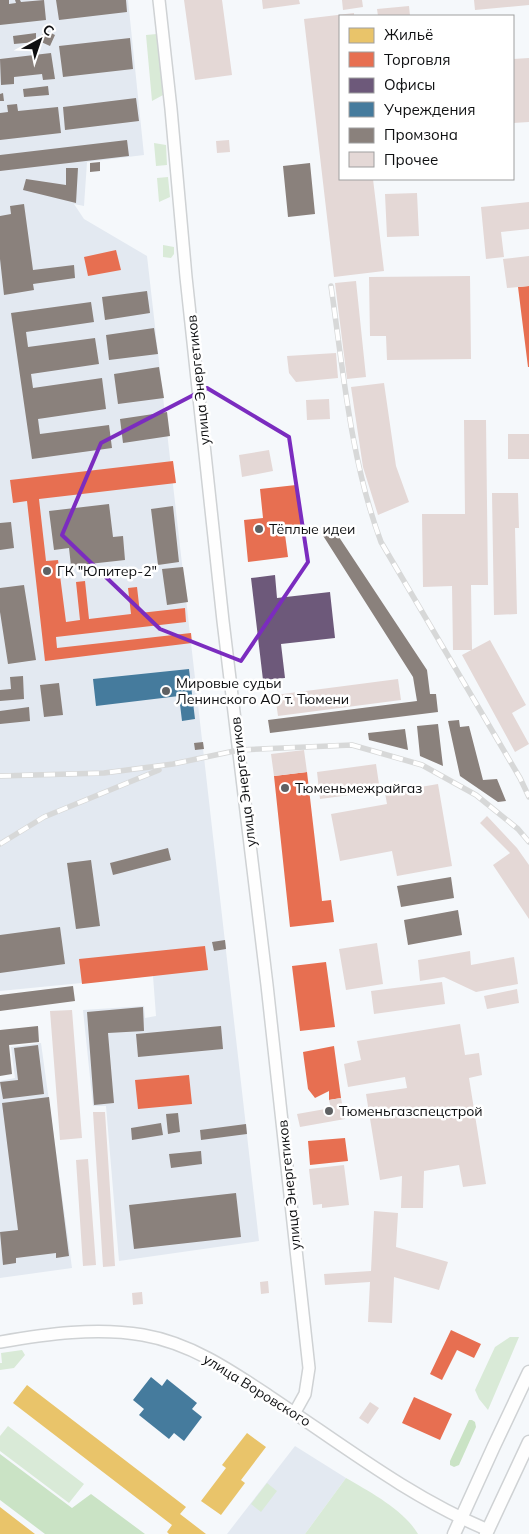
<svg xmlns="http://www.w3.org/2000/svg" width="529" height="1534" font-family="Mulish,sans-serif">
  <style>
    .built { fill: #e3e9f1 }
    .green { fill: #d9ead7 }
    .forest { fill: #cae3c5 }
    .homes { fill: #e9c46a }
    .shops { fill: #e76f51 }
    .offices { fill: #6d597a }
    .public { fill: #457b9d }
    .industry { fill: #8a817c }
    .building { fill: #e4d8d6 }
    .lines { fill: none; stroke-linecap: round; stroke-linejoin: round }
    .tertiary-casing { stroke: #cfd2d4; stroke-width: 14 }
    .secondary-casing { stroke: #cfd2d4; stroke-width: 15 }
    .tertiary { stroke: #fefefe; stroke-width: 11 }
    .secondary { stroke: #fefefe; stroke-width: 12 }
    .rail-casing { stroke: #d7d8d8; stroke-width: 5.5 }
    .rail { stroke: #fff; stroke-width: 4; stroke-dasharray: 11; stroke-linecap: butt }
    .marked { fill: none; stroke: #7b2cbf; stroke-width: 4; stroke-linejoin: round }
    .poi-dot { fill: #5f6163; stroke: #fff; stroke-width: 2 }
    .labels { text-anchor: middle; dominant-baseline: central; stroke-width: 5; stroke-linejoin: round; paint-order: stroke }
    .street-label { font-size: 14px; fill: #0e0f11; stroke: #fff }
    .poi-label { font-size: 14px; fill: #0e0f11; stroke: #fff; text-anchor: start }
  </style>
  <rect width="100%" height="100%" fill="#f5f8fb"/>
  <path class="built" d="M0 0H128L144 155 87 162 84 206 74 204 84 219 147 256 259 1241 119 1261 106 1106H93L83 1010 144 1006 145 1018 156 1016 153 976 0 991Z
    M41 1043 72 1268 0 1278V1081L15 1078 11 1047Z
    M295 1446 346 1478 305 1534H227Z"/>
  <path class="green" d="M157 34 163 95 152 101 146 35Z
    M154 143 166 145 167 165 156 166Z
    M168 177 170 197 159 202 157 178Z
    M163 245 174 247V254L171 258 163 257Z
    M510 1337H519L488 1410 479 1399 475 1390 495 1347Z
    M22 1350 25 1355 14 1368 0 1370V1363H2L1 1353Z
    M8 1426 84 1484 69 1503 0 1451V1436Z
    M346 1478C370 1492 404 1510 418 1534H305Z
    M267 1483 277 1491 261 1512 251 1504Z"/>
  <path class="forest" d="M469 1420H472L475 1422 476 1427 459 1465 454 1467 450 1465V1461Z
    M0 1454 72 1508 91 1494 145 1534H45L0 1500Z"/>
  <path class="homes" d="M27 1385 186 1507 180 1514 206 1534H169L167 1532 172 1525 13 1403Z
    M247 1433 266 1447 241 1480 245 1483 221 1515 201 1501 226 1468 222 1465Z
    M0 1507 35 1534H0Z"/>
  <path class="shops" d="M116 250 121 270 88 276 84 257Z
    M529 286V367H528L518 287Z
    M173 461 176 483 39 499 46 561 58 560 66 622 80 620 76 582 85 581 89 619 131 614 128 588 137 587 140 613 185 608 186 622 56 637 57 648 191 633 192 643 45 661 27 501 13 503 10 480Z
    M296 485 301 525 284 527 288 557 248 562 244 520 263 518 260 489Z
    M307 772 322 901 331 900 334 922 290 927 274 776Z
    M205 946 208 970 82 984 79 959Z
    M326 962 335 1027 300 1031 292 966Z
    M334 1046 341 1098 329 1100V1091L315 1098 308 1089 303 1052Z
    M189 1075 192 1104 138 1109 135 1080Z
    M345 1138 348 1161 310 1165 308 1141Z
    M451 1330 481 1344 474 1358 457 1350 442 1380 430 1374Z
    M414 1397 452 1414 440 1440 402 1423Z"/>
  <path class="offices" d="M275 575 277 598 330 592 335 638 281 644 285 678 263 680 251 578Z"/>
  <path class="public" d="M189 669 195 719 182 721 179 696 96 706 93 679Z
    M151 1377 162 1386 167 1379 197 1403 192 1409 202 1417 184 1441 174 1433 169 1439 139 1415 144 1409 133 1400Z"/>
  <path class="industry" d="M0 0H9V4L16 3 15 0H20L21 2 44 0 46 20 0 25Z
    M56 0H126L127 12 59 20Z
    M45 30 55 35 50 46 39 41Z
    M36 33V42L14 44 13 36Z
    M130 38 133 69 63 77 59 46Z
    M51 53 55 79 43 80 42 74 14 77V84L1 85 0 59Z
    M48 86 49 95 24 97 23 89Z
    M3 93 4 101H0V94Z
    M136 98 139 121 65 130 63 107Z
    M17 104 18 111 58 107 61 133 0 140V113L8 112 7 105Z
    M127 140 129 156 0 171V155Z
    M100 162V171L90 172V163Z
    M310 163 315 214 288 217 283 166Z
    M66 168H78L76 203 23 190 26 179 66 185Z
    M24 204 33 270 74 265 75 278 33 284 34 290 4 295 0 259V216L11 214 10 206Z
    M147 291 150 313 105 320 102 297Z
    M91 302 94 322 26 332 28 347 95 338 99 364 31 374 33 388 102 378 106 409 38 419 40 434 109 425 112 448 32 459 11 313Z
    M154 328 158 354 109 360 106 335Z
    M159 367 164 398 118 404 114 374Z
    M167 412 170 436 123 443 120 419Z
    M109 504 113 537 123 536 125 560 71 566 69 548 54 550 49 511Z
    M173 506 179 562 158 565 151 509Z
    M11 522 14 548 0 550V523Z
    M333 528 427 670 430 694H436L438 712 270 733 268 720 417 701 413 677 322 534Z
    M183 567 188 602 167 605 162 569Z
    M24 585 36 660 8 664 0 612V588Z
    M23 676 24 699 0 701V690L11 689 10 677Z
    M59 683 63 715 44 717 40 685Z
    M29 707 30 721 0 724V711Z
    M459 720 460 727 469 726 483 780 497 779 506 801 498 802 460 776 448 721Z
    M438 724 443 766 420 756 417 726Z
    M405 729 408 750 369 740 368 733Z
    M203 742 204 749 195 750 194 743Z
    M168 848 171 860 113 875 110 863Z
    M91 860 100 926 76 929 67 863Z
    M451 877 454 898 401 907 397 886Z
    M458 910 462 935 408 945 404 920Z
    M60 927 65 964 0 973V935Z
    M225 940 226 949 214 951 212 942Z
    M73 986 75 1001 0 1011V995Z
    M143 1007 144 1031 108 1033 114 1103 94 1105 87 1012Z
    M38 1026 39 1042 9 1045 12 1074 0 1076V1030Z
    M221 1026 223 1049 138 1057 136 1034Z
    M38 1045 44 1094 3 1099 0 1082 18 1080 14 1048Z
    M49 1097 69 1256 56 1258V1253L16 1258V1263L3 1265 0 1232 18 1230 2 1103Z
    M178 1113 180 1132 168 1134 166 1114Z
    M161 1123 163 1135 132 1140 131 1128Z
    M246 1124 247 1134 201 1140 200 1130Z
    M201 1151 202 1164 171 1168 169 1154Z
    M236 1193 241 1237 134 1249 129 1205Z"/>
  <path class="building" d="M184 0H222L232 75 195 80Z
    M262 0H299L300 4 263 9Z
    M342 0H362L363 7 343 10Z
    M474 0H529V5L475 10Z
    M409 6 410 16H378L377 9Z
    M354 13V16H340V179H373L384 271 334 277 304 19Z
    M529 58V122L513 123V59Z
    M229 140 230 152 217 153 216 141Z
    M417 193 419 236 387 237 385 194Z
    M529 202V229L501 232 504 257 486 259 481 207Z
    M529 256V286L507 288 503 259Z
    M470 276 471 359 387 360 386 336H370L369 277Z
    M356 281 366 377 347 379 335 283Z
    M336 353 338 378 296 382 289 373 287 356Z
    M384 383 396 466 409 502 378 515 363 467 351 387Z
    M329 399 330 419 307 420 306 400Z
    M464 420H486L488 585H471L472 650H453L452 586 423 587 422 514H465Z
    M508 434H529V459H508Z
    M269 450 273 471 242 477 239 455Z
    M492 493H518L519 528H515L517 614 494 615Z
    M490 640 526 705 512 713 529 744 515 752 462 655Z
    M398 679 401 700 278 716 275 695Z
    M304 750 307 772 274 776 271 754Z
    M376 764 380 791 320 799 317 772Z
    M438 784 452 866 397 876 392 851 340 861 331 814 387 804 385 793Z
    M487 816 517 848 529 865V919L493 865 510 853 480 823Z
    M377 943 383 984 346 990 339 949Z
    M470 951 471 965 514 957 518 984 476 992 444 977 420 981 418 960Z
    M442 982 445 1004 374 1014 371 991Z
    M517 989 519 1003 487 1009 484 996Z
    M72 1010 82 1138 60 1140 50 1011Z
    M460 1024 465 1055 479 1053 482 1075 469 1078 486 1184 463 1187 459 1165 424 1171 423 1208H401L402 1176 380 1180 366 1094 407 1088 405 1077 348 1087 344 1064 361 1060 357 1041Z
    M341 1098 345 1119 300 1127 297 1114 331 1108 329 1100Z
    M93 1112H105L115 1266 103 1267Z
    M88 1159 96 1265 83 1266 76 1160Z
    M344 1165 349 1205 322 1208V1204L313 1205 309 1169Z
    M374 1211 398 1213 396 1247 448 1262 439 1290 394 1277 392 1323 368 1322 370 1282 325 1285 324 1274 371 1271Z
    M268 1281 269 1293 261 1294 260 1282Z
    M142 1292 143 1304 133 1305 132 1293Z
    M370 1402 379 1408 368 1424 359 1418Z"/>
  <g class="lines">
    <g class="tertiary-casing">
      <path id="tertiary" d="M159 0 171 109 186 277 223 621 267 985 309 1368 305 1394 295 1412
        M0 1342C47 1334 96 1327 143 1335 190 1343 230 1370 269 1396 340 1443 409 1497 488 1530"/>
    </g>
    <g class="secondary-casing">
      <path id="secondary" d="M454 1534 494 1446 529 1372
        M486 1534 529 1442"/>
    </g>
    <use href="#tertiary" class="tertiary"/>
    <use href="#secondary" class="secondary"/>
    <g class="rail-casing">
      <path id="rail" d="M331 286C343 370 351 462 381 542L520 778 529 797
        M0 776 104 773 173 764 239 750 352 745 422 765 476 795 518 829 529 842
        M0 844 44 817 159 770"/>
    </g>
    <use href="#rail" class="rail"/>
  </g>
  <path class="marked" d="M207 388 289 437 308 562 241 661 160 629 62 535 101 443Z"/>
  <g class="poi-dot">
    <circle cx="259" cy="529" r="5"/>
    <circle cx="47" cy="571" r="5"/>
    <circle cx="166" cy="691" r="5"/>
    <circle cx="285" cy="788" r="5"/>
    <circle cx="329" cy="1111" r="5"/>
  </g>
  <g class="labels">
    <g class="street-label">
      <text transform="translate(198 380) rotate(-96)">улица Энергетиков</text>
      <text transform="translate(243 782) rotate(-97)">улица Энергетиков</text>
      <text transform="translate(289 1185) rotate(-96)">улица Энергетиков</text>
      <text transform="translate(257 1390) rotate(32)">улица Воровского</text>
    </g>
    <g class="poi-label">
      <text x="269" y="529">Тёплые идеи</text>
      <text x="57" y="571">ГК "Юпитер-2"</text>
      <text x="176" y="683">Мировые судьи<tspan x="176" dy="16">Ленинского АО т. Тюмени</tspan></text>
      <text x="295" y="788">Тюменьмежрайгаз</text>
      <text x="339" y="1111">Тюменьгазспецстрой</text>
    </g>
  </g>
  <rect x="339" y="15" width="175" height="165" fill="#ffffff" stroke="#9f9fa0"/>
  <rect x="349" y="28" width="25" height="15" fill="#e9c46a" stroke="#9f9fa0"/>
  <text x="384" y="40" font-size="15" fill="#0e0f11">Жильё</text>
  <rect x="349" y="52" width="25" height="15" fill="#e76f51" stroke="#9f9fa0"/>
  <text x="384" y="65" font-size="15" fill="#0e0f11">Торговля</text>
  <rect x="349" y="78" width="25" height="15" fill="#6d597a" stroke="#9f9fa0"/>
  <text x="384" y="90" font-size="15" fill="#0e0f11">Офисы</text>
  <rect x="349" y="102" width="25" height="15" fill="#457b9d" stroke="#9f9fa0"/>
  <text x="384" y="115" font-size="15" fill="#0e0f11">Учреждения</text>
  <rect x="349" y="128" width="25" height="15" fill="#8a817c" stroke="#9f9fa0"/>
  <text x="384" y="140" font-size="15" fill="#0e0f11">Промзона</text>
  <rect x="349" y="152" width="25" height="15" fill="#e4d8d6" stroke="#9f9fa0"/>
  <text x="384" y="165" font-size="15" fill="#0e0f11">Прочее</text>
  <g transform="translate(40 40) rotate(40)" stroke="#ffffff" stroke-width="4" paint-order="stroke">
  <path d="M0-4L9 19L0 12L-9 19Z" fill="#0e0f11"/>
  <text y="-8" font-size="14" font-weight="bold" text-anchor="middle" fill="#0e0f11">С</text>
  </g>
</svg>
